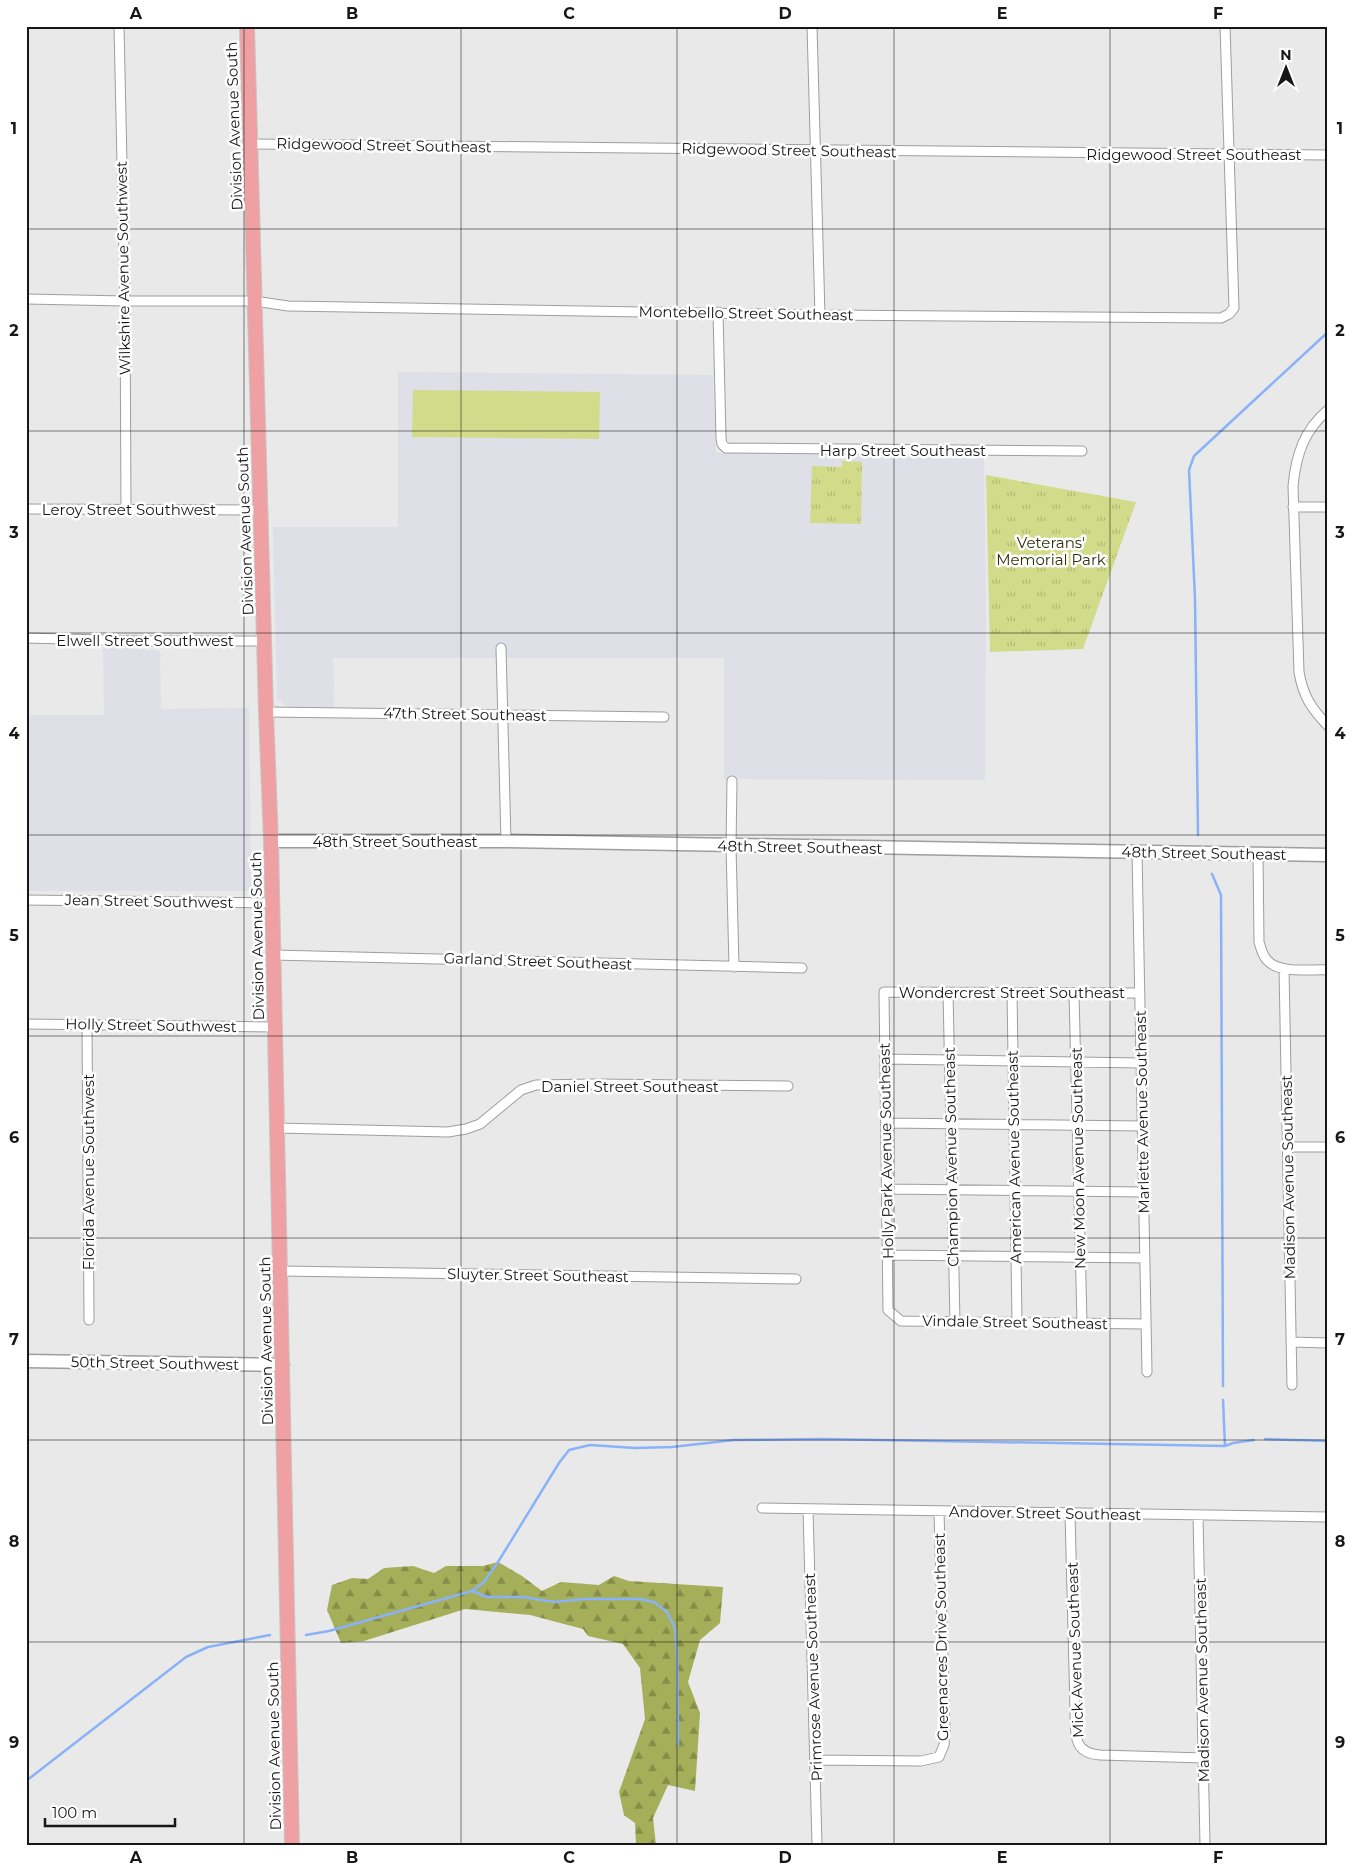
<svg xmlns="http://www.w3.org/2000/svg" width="1354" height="1871" font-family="Montserrat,sans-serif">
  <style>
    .built { fill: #dedfe7 }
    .forest { fill: url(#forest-firs) }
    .park { fill: url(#park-tufts) }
    .garden { fill: #d1db89 }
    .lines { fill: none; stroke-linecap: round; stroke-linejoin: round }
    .stream { stroke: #8ab2f8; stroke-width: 2.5 }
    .street-casing { stroke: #9e9e9f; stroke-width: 11 }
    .secondary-casing { stroke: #9e9e9f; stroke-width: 15 }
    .primary-casing { stroke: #c7c7c7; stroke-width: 16 }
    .street { stroke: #fff; stroke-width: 9 }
    .secondary { stroke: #fff; stroke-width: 12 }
    .primary { stroke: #efa0a2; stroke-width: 14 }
    .grid { fill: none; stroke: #171717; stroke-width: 1; stroke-opacity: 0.55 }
    .labels { text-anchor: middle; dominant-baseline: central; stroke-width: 5; stroke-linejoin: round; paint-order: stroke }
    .street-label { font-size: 15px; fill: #171717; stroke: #fff }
    .park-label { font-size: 15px; fill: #2e320c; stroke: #fff }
    .neatline { fill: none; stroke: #171717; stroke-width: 2 }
    .grid-label { font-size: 16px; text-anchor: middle; font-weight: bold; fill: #171717 }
  </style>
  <defs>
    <pattern id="forest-firs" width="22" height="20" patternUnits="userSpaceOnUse" patternTransform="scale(1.25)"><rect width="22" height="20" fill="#a5ae58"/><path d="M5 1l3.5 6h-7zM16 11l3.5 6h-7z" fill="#858d48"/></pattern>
    <pattern id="park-tufts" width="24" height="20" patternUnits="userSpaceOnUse" patternTransform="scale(1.25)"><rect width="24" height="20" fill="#d1db89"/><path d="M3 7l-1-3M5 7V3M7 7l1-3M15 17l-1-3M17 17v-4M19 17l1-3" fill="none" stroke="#b3bb76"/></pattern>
  </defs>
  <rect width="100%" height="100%" fill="#e9e9ea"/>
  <path class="built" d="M398 372 713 375 716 453 984 455 986 607 985 780 724 779V658H333L334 707H290L282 703 277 698 273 527H398Z
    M103 646 160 651 161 709 249 708 251 891H26V715H104Z"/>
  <path class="forest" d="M498 1562 522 1576 542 1591 561 1582 599 1585 614 1576 629 1581 723 1587 720 1623 700 1640 688 1682 700 1713 695 1791 668 1785 653 1818 656 1845H636L635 1823 624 1815 619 1792 645 1719 640 1668 623 1644 588 1636 583 1629 530 1615 465 1609 364 1641 341 1643 327 1610 332 1585 352 1578 368 1579 384 1568 413 1566 434 1573 446 1566H483Z"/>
  <path class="park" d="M842 461 862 462 861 524 810 523 812 466 842 467Z
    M986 475 1136 502 1083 649 990 652Z"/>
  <path class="garden" d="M413 390 600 392 599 439 412 437Z"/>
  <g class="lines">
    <path class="stream" d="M1198 835 1195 598 1189 470 1194 456 1328 332
      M1212 874 1221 895 1223 1386
      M1223 1400 1225 1446
      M1265 1439 1328 1441
      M472 1591 487 1597H523L554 1602 584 1599H640L654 1602 667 1612 675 1628 677 1654 678 1745
      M306 1635 329 1631 472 1591 484 1582 498 1562 559 1463 569 1450 590 1445 635 1448 672 1447 734 1440 823 1439 1225 1446 1233 1443 1254 1440
      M26 1781 186 1657 208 1647 270 1635"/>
    <g class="street-casing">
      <path id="street" d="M119 26 125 301 126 510
        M812 26 820 315
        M251 144 1328 155
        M26 299 125 301H254L288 306 820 315 1221 318 1229 314 1234 308 1225 26
        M718 312 721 438 722 444 726 448 1082 451
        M1328 410C1304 430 1296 455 1293 486L1299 672C1303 696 1311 708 1328 726
        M1293 507H1328
        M26 509 261 510
        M26 638 140 641H265
        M501 648 506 841
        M266 712 664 717
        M732 781 731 846 734 967
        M1137 851 1147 1372
        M1258 854 1259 942C1261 948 1262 955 1267 960 1278 974 1311 969 1328 970
        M26 900 271 903
        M273 955 802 968
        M1284 969 1292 1385
        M948 992 955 1322
        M1012 992 1017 1322
        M1074 993 1082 1323
        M1140 993 884 992 888 1310 901 1321 1146 1324
        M26 1024 275 1027
        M87 1024 89 1320
        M885 1059 1141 1063
        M886 1123 1142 1126
        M277 1128 448 1132 466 1129 480 1124 521 1090 536 1085 595 1084 788 1086
        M1287 1147H1328
        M887 1189 1144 1192
        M888 1255 1145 1258
        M281 1271 796 1279
        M1291 1342 1328 1343
        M762 1508 1328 1517
        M808 1509 817 1845
        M1070 1514 1075 1709C1076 1732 1071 1753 1100 1755L1204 1758
        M1198 1515 1205 1845
        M815 1760 921 1761 939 1757 944 1745 945 1731 939 1511"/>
    </g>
    <g class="secondary-casing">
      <path id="secondary" d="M271 841H506L1328 855
        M26 1361 283 1365"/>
    </g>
    <g class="primary-casing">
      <path id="primary" d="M247 26 266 712 271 841 292 1845"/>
    </g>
    <use href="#street" class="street"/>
    <use href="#secondary" class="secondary"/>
    <use href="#primary" class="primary"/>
  </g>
  <path class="grid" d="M244 26V1845M461 26V1845M677 26V1845M894 26V1845M1110 26V1845M26 229H1328M26 431H1328M26 633H1328M26 835H1328M26 1036H1328M26 1238H1328M26 1440H1328M26 1642H1328"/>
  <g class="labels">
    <g class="street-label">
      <text transform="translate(234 126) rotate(-92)">Division Avenue South</text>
      <text transform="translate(384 145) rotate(1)">Ridgewood Street Southeast</text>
      <text transform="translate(789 150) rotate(1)">Ridgewood Street Southeast</text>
      <text x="1194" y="154">Ridgewood Street Southeast</text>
      <text transform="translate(123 268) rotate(-91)">Wilkshire Avenue Southwest</text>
      <text transform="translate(746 313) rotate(1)">Montebello Street Southeast</text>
      <text x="903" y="450">Harp Street Southeast</text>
      <text x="129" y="509">Leroy Street Southwest</text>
      <text transform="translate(245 531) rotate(-92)">Division Avenue South</text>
      <text x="145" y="640">Elwell Street Southwest</text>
      <text transform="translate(465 714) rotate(1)">47th Street Southeast</text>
      <text x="395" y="841">48th Street Southeast</text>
      <text transform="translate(800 847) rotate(1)">48th Street Southeast</text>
      <text transform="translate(1204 853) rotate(1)">48th Street Southeast</text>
      <text transform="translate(149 901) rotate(1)">Jean Street Southwest</text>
      <text transform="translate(257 936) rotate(-91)">Division Avenue South</text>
      <text transform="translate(538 961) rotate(2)">Garland Street Southeast</text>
      <text x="1012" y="992">Wondercrest Street Southeast</text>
      <text transform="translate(151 1025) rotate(1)">Holly Street Southwest</text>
      <text x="630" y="1086">Daniel Street Southeast</text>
      <text transform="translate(1142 1112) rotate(-91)">Marlette Avenue Southeast</text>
      <text transform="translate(886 1151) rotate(-91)">Holly Park Avenue Southeast</text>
      <text transform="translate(951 1157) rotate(-91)">Champion Avenue Southeast</text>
      <text transform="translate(1014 1157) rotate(-91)">American Avenue Southeast</text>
      <text transform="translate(1078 1158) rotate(-91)">New Moon Avenue Southeast</text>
      <text transform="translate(88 1172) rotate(-90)">Florida Avenue Southwest</text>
      <text transform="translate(1288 1177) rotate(-91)">Madison Avenue Southeast</text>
      <text transform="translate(538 1275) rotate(1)">Sluyter Street Southeast</text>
      <text transform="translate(1015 1322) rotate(1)">Vindale Street Southeast</text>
      <text transform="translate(266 1341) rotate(-91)">Division Avenue South</text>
      <text transform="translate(155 1363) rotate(1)">50th Street Southwest</text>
      <text transform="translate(1045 1513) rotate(1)">Andover Street Southeast</text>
      <text transform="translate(941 1637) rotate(-91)">Greenacres Drive Southeast</text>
      <text transform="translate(1075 1650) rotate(-92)">Mick Avenue Southeast</text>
      <text transform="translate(813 1677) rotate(-92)">Primrose Avenue Southeast</text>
      <text transform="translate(1202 1680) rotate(-91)">Madison Avenue Southeast</text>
      <text transform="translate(274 1746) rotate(-91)">Division Avenue South</text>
    </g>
    <g class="park-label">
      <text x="1051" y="542">Veterans'<tspan x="1051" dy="17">Memorial Park</tspan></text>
    </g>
  </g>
  <rect width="1354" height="1871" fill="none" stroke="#ffffff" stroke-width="55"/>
  <g transform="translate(1286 68)" stroke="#ffffff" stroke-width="4" paint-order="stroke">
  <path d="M0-4L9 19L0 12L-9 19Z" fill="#171717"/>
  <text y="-8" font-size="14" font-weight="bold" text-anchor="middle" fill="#171717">N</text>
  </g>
  <path d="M45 1818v8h130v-8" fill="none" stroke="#171717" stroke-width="2.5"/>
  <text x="52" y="1818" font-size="15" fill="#171717" stroke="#ffffff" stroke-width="4" paint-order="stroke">100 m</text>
  <rect x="28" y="28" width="1298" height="1816" class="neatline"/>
  <g class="grid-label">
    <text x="136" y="19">A</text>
    <text x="352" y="19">B</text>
    <text x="569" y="19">C</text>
    <text x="785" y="19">D</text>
    <text x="1002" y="19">E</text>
    <text x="1218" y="19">F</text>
    <text x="14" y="134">1</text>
    <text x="1340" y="134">1</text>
    <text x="14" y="336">2</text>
    <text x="1340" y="336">2</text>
    <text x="14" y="538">3</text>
    <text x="1340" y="538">3</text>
    <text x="14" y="739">4</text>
    <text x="1340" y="739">4</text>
    <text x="14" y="941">5</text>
    <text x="1340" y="941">5</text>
    <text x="14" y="1143">6</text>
    <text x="1340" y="1143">6</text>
    <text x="14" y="1345">7</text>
    <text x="1340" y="1345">7</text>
    <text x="14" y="1547">8</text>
    <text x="1340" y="1547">8</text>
    <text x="14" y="1748">9</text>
    <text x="1340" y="1748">9</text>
    <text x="136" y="1863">A</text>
    <text x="352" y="1863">B</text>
    <text x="569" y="1863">C</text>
    <text x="785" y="1863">D</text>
    <text x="1002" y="1863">E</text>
    <text x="1218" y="1863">F</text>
  </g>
</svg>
